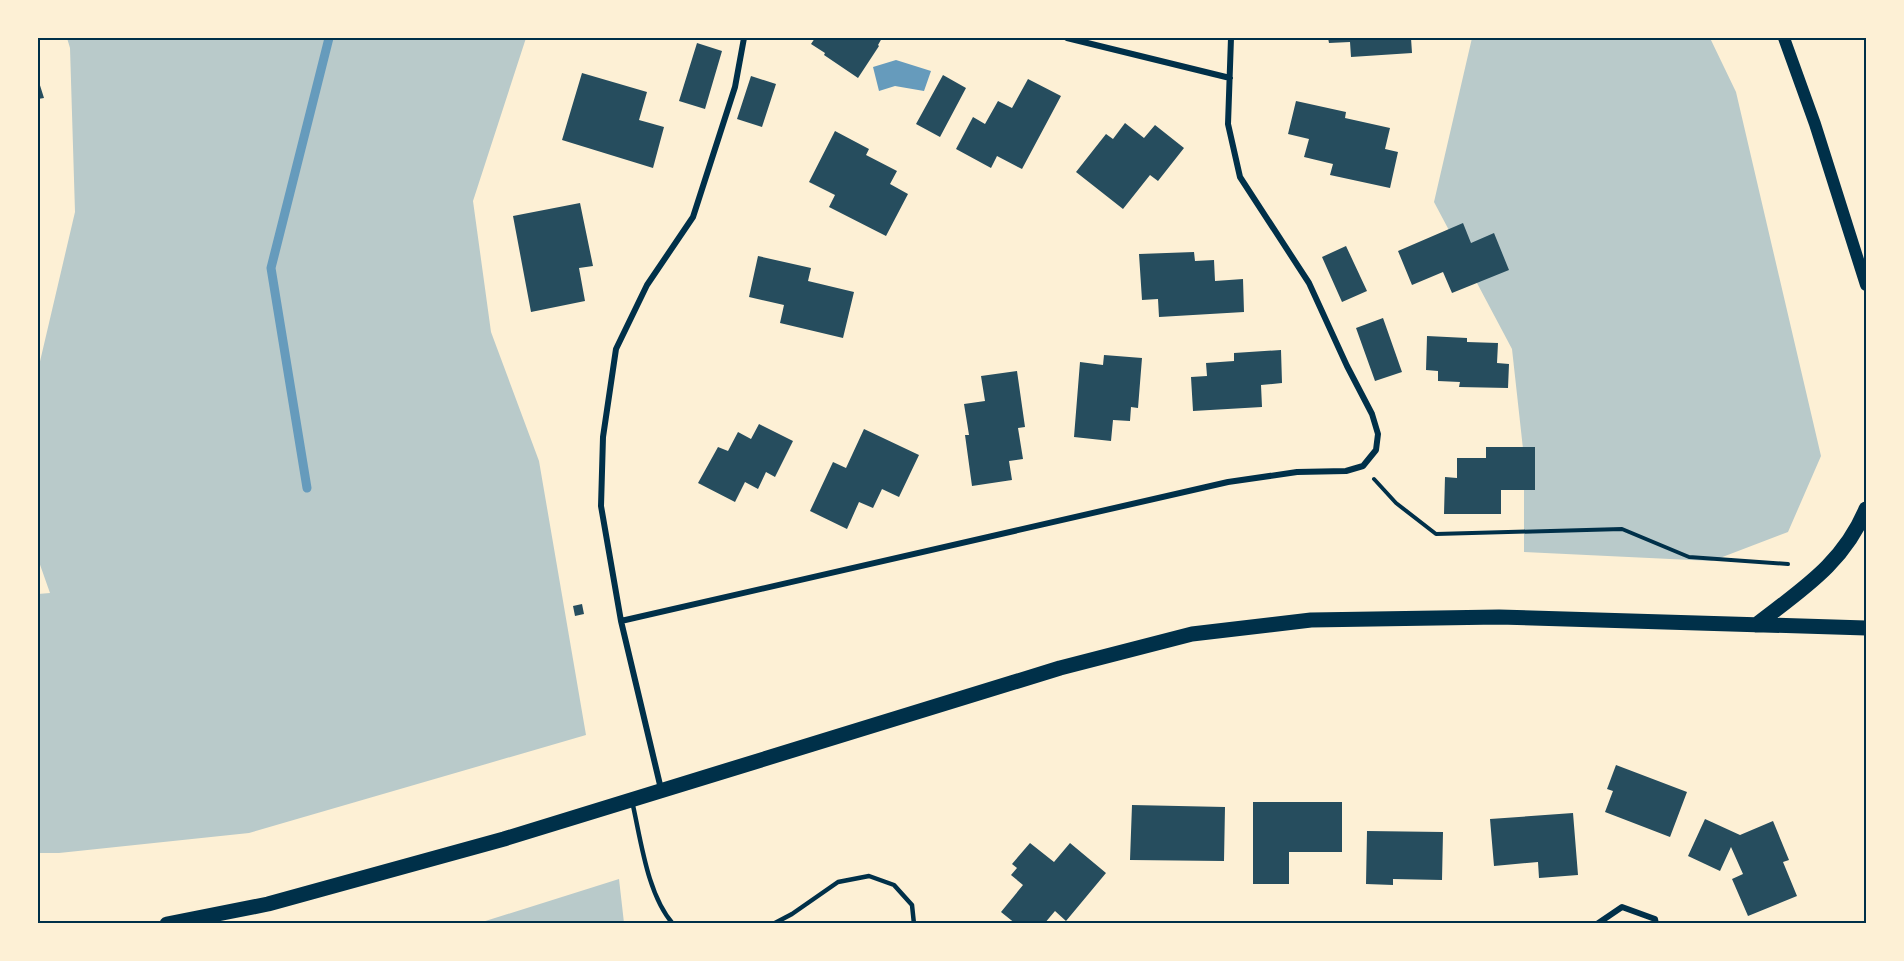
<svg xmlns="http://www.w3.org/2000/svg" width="1904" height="961" font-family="'Times New Roman',serif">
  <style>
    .green { fill: #b9caca }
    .water { fill: #669bbc }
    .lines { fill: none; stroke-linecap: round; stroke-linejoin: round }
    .stream { stroke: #669bbc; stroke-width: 9 }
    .building { fill: #264d5e }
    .path { stroke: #003049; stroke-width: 4 }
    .service { stroke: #003049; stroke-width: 4.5 }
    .minor { stroke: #003049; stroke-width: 6 }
    .secondary { stroke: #003049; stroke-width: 12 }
    .primary { stroke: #003049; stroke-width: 15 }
    .neatline { fill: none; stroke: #003049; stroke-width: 2 }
  </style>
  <rect width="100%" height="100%" fill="#fdf0d5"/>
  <path class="green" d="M67 38H526L473 201 491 332 539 461 586 735 249 833 59 853H38V594L50 593 38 559V370L75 212 70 48Z
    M1472 38H1710L1736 92 1821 456 1788 532 1712 561 1524 552V458L1512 349 1434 202Z
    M619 879 624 923H479Z"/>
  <path class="water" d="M896 60 931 71 924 91 895 86 879 91 873 67Z"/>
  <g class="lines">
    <path class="stream" d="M307 488 271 268 329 38"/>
  </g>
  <path class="building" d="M815 38H882L878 45 879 46 858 78 824 55 825 53 811 44Z
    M1328 38H1411L1412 53 1351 57 1350 42 1329 43Z
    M697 43 722 51 705 109 679 101Z
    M582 73 647 92 639 120 664 127 653 168 562 140Z
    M943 75 966 88 940 137 916 124Z
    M751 76 776 84 762 127 737 119Z
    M38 79 44 98 38 99Z
    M1028 79 1061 96 1022 169 997 156 991 168 956 149 973 117 985 124 998 101 1012 108Z
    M1296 101 1346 112 1345 118 1390 128 1385 149 1398 152 1390 188 1330 175 1333 164 1304 157 1309 139 1288 134Z
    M1125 123 1144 138 1155 125 1184 148 1158 181 1150 175 1123 209 1076 172 1106 134 1113 139Z
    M835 131 869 149 866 155 897 171 890 184 908 194 886 236 829 207 835 195 809 182Z
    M580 203 593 266 579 268 585 301 531 312 513 216Z
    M1463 223 1471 243 1494 233 1509 270 1452 293 1443 272 1412 285 1398 251Z
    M1346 246 1367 291 1342 302 1322 257Z
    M1194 252 1195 261 1214 260 1215 281 1243 279 1244 312 1159 317 1158 299 1142 300 1139 254Z
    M758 256 811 268 808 281 854 292 843 338 780 323 784 305 749 297Z
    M1383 318 1402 372 1375 381 1356 328Z
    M1427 336 1467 338V342L1498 343 1497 363 1509 364 1508 388 1459 387 1460 382 1438 381V371L1426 370Z
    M1281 350 1282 383 1261 385 1262 407 1193 411 1191 377 1207 376 1206 363 1234 361V353Z
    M1104 355 1142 358 1138 408 1131 407 1130 421 1113 420 1111 441 1074 437 1080 362 1103 365Z
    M1017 371 1025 427 1018 428 1023 459 1009 461 1012 480 972 486 965 435H969L964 404 985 401 981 376Z
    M759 424 793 441 775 477 766 472 758 489 745 482 735 502 698 483 718 447 728 451 738 432 751 439Z
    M864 429 919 455 899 497 882 489 873 508 859 502 847 529 810 511 833 462 846 468Z
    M1486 447H1535V490H1501V514H1444L1445 477 1457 478V458H1486Z
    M582 604 584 614 575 616 573 606Z
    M1616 765 1687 792 1670 837 1605 812 1613 791 1607 789Z
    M1253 802H1342V852H1289V884H1253Z
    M1132 805 1225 807 1224 861 1130 860Z
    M1573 813 1578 875 1539 878 1538 862 1494 866 1490 819Z
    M1705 819 1740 835 1773 821 1789 860 1783 862 1797 896 1748 916 1732 879 1743 874 1731 847 1720 871 1688 856Z
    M1367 831 1443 832 1442 880 1393 879V885L1366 884Z
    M1030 843 1054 862 1070 843 1106 873 1066 921 1055 911 1044 924H1016L1001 912 1023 885 1011 875 1017 868 1012 864Z"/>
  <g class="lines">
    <path class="path" d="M1374 479 1396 503 1436 534 1622 529 1689 557 1788 564"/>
    <path class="service" d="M632 801C641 840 647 894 673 924
      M773 924 792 914 838 882 869 876 894 885 912 905 914 924"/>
    <path class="minor" d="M1067 38 1230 78
      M621 621 1228 482 1297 472 1346 471 1363 466 1376 450 1378 434 1372 414 1347 366 1309 283 1240 177 1228 124 1231 38
      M661 789 621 621 601 506 603 437 616 349 647 285 693 217 735 87 744 38
      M1597 924 1622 907 1655 919 1656 924"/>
    <path class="secondary" d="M1784 38 1815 124 1866 285"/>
    <path class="primary" d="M1756 625C1802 589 1843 564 1866 509
      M167 924 268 904 504 839 1060 668 1192 634 1311 620 1499 617 1866 628"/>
  </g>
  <rect width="1904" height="961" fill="none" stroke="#fdf0d5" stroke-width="78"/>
  <rect x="39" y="39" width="1826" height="883" class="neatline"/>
</svg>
